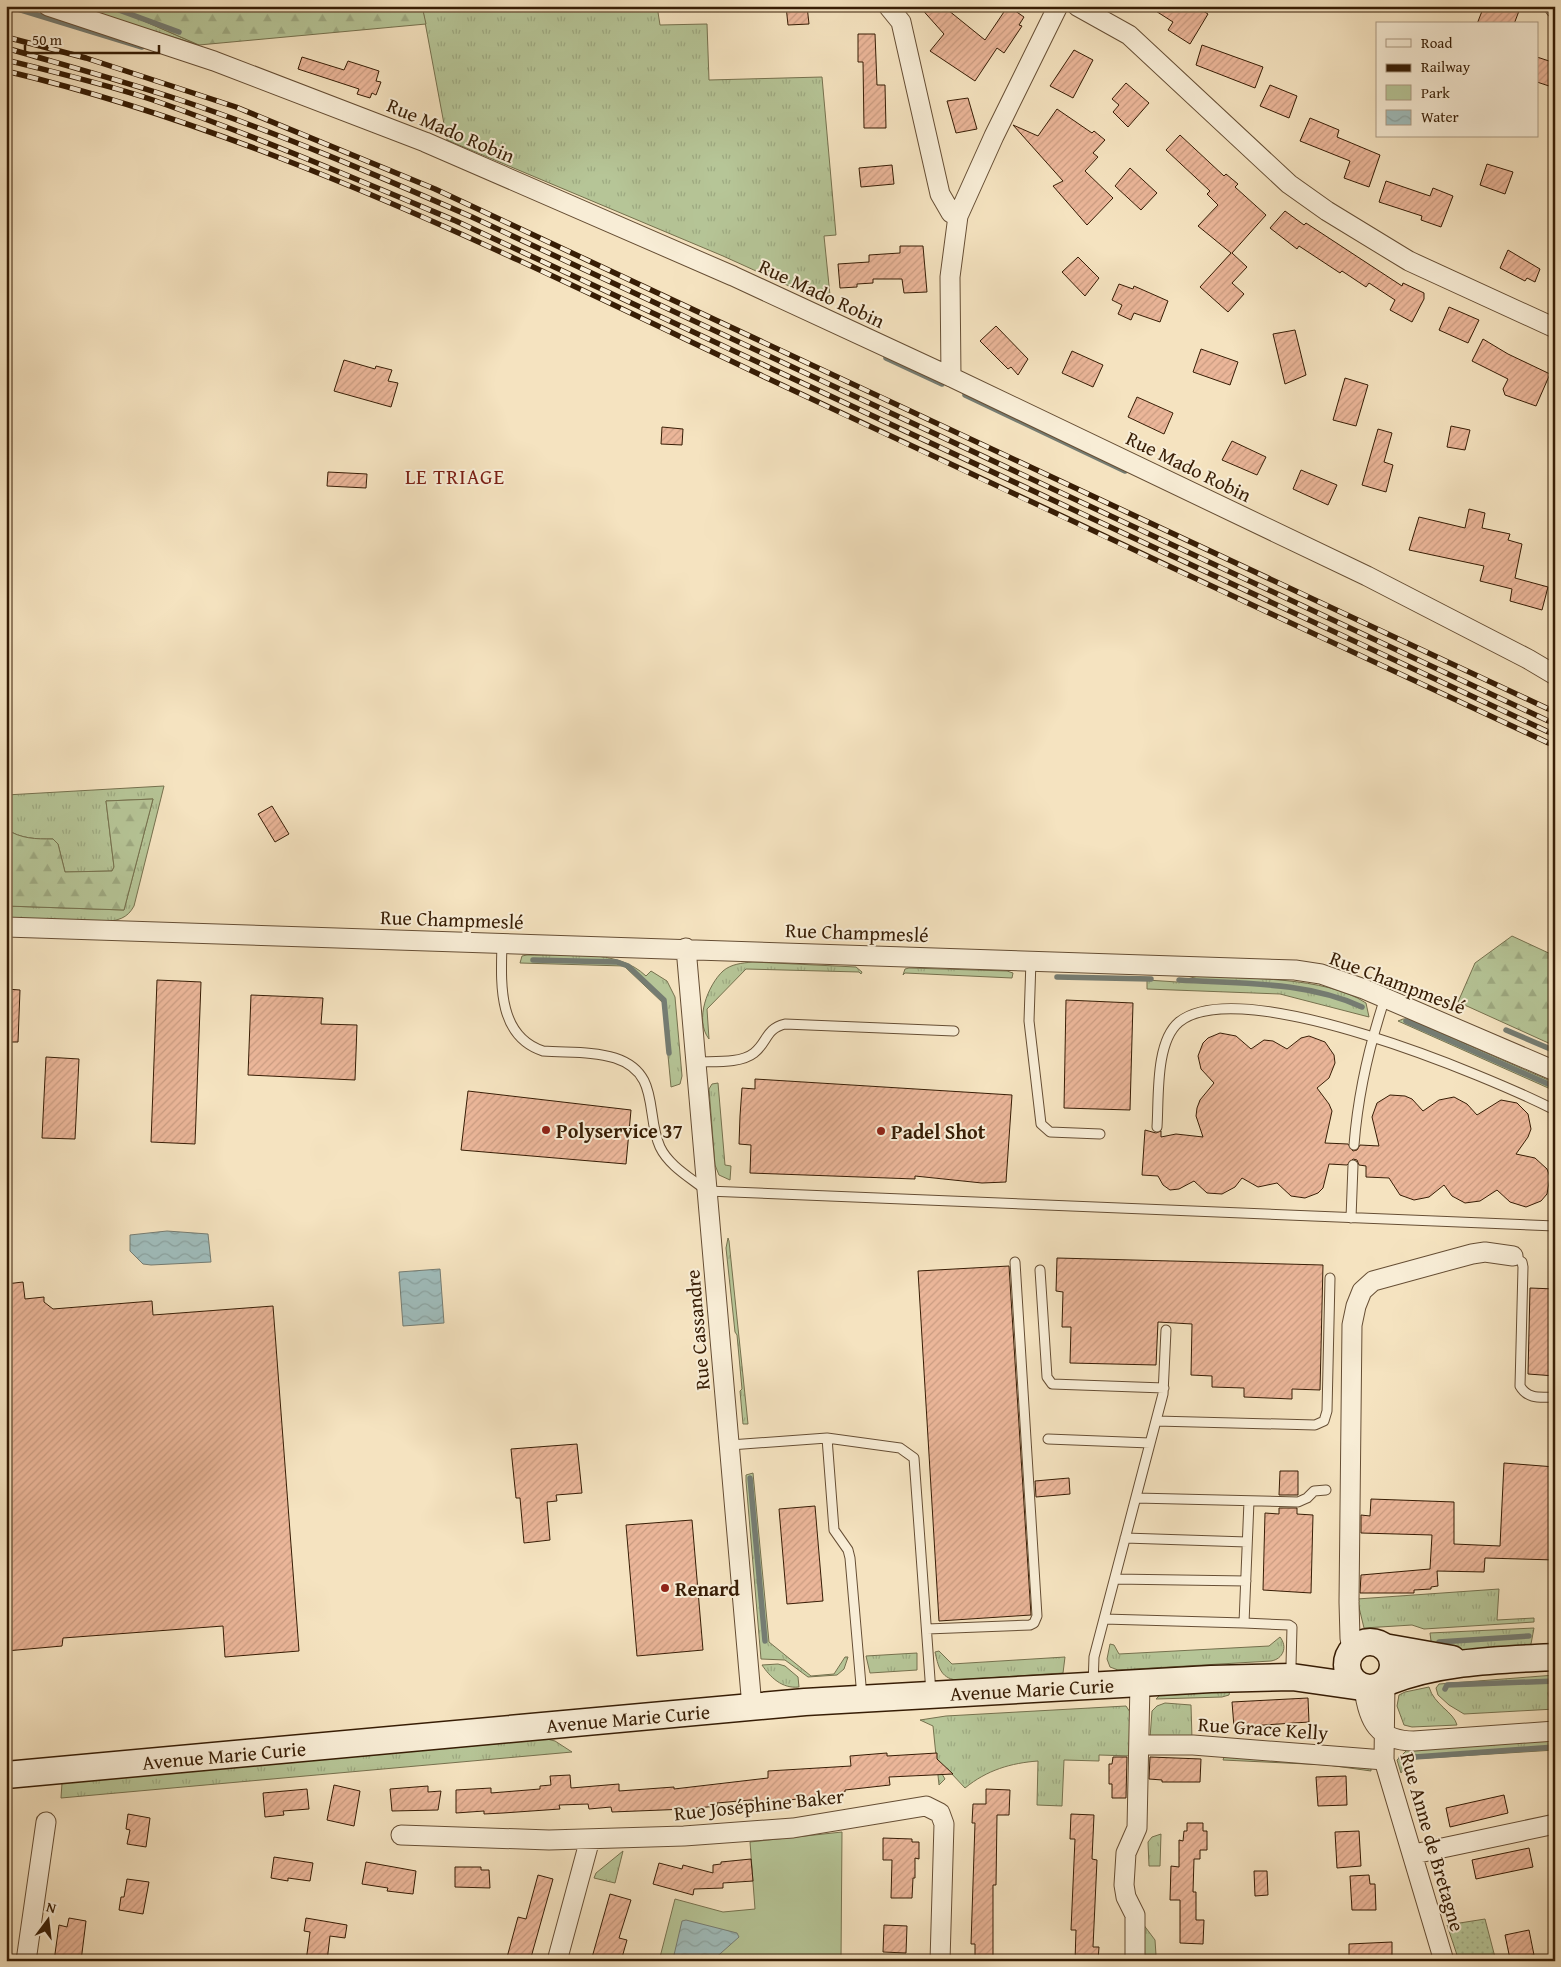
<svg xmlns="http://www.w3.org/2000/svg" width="1561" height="1967" font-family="'Gentium Book Plus',serif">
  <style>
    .grass { fill: url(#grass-tufts); stroke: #76714e }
    .forest { fill: url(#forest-firs); stroke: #76714e }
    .park { fill: #b6c597; stroke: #76714e }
    .garden { fill: url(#garden-dots); stroke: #76714e }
    .water { fill: url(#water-waves); stroke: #757c72 }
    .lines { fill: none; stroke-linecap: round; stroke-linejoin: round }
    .stream { stroke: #757c72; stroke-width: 5.5 }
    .building { fill: url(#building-hatch); stroke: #371d05 }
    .service-casing { stroke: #664e34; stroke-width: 11 }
    .minor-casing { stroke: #664e34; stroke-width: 21 }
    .secondary-casing { stroke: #371d05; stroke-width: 29 }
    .service { stroke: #f8edd6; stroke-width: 9 }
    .minor { stroke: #f8edd6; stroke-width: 19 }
    .secondary { stroke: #f8edd6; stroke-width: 26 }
    .rail-casing { stroke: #371d05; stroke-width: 5.5 }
    .rail { stroke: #f8edd6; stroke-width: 4; stroke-dasharray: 11; stroke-linecap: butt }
    .poi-dot { fill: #8f2418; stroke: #f8edd6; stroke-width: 2 }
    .labels { text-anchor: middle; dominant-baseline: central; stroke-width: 4; stroke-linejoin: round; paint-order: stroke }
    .street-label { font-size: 20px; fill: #371d05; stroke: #f8edd6 }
    .poi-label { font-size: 20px; font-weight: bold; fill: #371d05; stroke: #f8edd6; text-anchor: start }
    .neighbourhood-label { font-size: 21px; letter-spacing: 1px; fill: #7a1f14; stroke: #f8edd6 }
  </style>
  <defs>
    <pattern id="grass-tufts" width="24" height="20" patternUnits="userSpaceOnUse" patternTransform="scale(1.25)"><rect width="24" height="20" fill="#b6c597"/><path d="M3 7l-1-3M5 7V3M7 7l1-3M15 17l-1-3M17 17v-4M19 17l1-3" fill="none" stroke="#9da981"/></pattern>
    <pattern id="forest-firs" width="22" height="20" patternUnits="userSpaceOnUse" patternTransform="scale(1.25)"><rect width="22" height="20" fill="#b6c597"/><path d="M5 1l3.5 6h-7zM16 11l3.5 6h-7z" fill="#9da981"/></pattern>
    <pattern id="garden-dots" width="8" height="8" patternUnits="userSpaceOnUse" patternTransform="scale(1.25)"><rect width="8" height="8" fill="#b6c597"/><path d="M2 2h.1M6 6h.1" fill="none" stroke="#9da981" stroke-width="1.8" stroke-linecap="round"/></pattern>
    <pattern id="water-waves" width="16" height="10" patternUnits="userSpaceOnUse" patternTransform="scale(1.25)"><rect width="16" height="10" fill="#9fbcbb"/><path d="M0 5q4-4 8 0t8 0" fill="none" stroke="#8aa19f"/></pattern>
    <pattern id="building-hatch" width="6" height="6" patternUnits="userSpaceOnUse" patternTransform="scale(1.25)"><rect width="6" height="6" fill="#ebb699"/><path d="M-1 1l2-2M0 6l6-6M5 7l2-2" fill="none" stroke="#ca9c82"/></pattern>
  </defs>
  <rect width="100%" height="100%" fill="#f5e3c0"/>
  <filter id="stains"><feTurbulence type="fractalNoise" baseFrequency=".004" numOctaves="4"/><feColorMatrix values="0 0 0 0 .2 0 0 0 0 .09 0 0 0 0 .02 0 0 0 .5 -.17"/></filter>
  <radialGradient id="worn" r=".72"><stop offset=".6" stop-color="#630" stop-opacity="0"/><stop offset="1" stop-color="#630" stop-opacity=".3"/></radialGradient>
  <path class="grass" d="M72 6H126L121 11 199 45Z
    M422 6H657L660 25 707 24 709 80 822 77 836 235 824 236 831 305 723 256 447 140Z
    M164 786 134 906C127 919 118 920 105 922L6 918V906L124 910 153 799 106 801 114 867 112 871 65 872 58 844 53 839C36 839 21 839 6 829V795Z
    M527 955C565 956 617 948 646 976L651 971 667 981 675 997 682 1076 680 1084 671 1087 663 1003 624 966 520 963 522 956Z
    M753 962 856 967 862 972 861 974 859 972 746 969 707 1009 709 1039C694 1020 708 985 723 971 731 964 742 963 753 962Z
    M909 968 1007 971 1013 973 1012 978 905 973 903 975 905 969Z
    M1198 976C1247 979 1325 976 1366 1003L1369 1017 1280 994 1147 989V980L1177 982Z
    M1403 1019H1408L1555 1083V1091L1398 1021Z
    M718 1083 725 1165 731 1166 730 1180 719 1175 715 1165 709 1089 712 1084Z
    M728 1238 729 1241 748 1424H743L740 1391 742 1389 737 1335 735 1332 726 1248Z
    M753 1473 769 1642 811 1676 834 1674 845 1657H848L844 1669 837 1675 808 1677 785 1660 761 1659 746 1481V1475Z
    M1499 1589 1497 1620 1534 1618V1622L1424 1629 1412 1625 1364 1628 1357 1599Z
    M1534 1628 1531 1644 1521 1648 1452 1651 1432 1649 1430 1633Z
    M1280 1637C1288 1647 1283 1659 1271 1661L1118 1670 1110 1667 1107 1659 1110 1644 1114 1645 1119 1654 1269 1646Z
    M939 1651 952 1664 1065 1657 1063 1673 956 1680C940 1678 938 1665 935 1652Z
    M917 1653V1670L870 1673 866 1656Z
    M778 1664 785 1666 798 1677 799 1687C782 1689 770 1677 762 1665Z
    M1555 1675V1709L1464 1714 1449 1705 1438 1695 1436 1688 1439 1684Z
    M1429 1687C1434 1705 1454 1712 1457 1725L1412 1727 1404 1725 1397 1706 1399 1695 1405 1692Z
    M1230 1690 1229 1695 1222 1697 1156 1699 1160 1695Z
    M1165 1703 1191 1705 1192 1739 1150 1738 1152 1711 1157 1706Z
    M1126 1706 1132 1715V1756L1099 1755V1761L1064 1760 1062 1806 1037 1805 1038 1761C1011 1763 987 1770 965 1788L951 1773 942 1774 945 1779 939 1785 933 1726 920 1720 946 1716Z
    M547 1739 555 1741 572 1752 61 1798 62 1783Z
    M1555 1740V1750L1411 1759 1401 1773 1397 1760 1408 1749Z
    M1225 1754 1371 1765V1771L1328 1765 1223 1760Z
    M1161 1834 1160 1866H1149L1148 1842 1152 1837Z
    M623 1851 615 1883 594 1878 596 1873Z
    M1143 1924 1155 1940 1156 1955H1143Z"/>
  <path class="forest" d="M126 6H422L426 24 199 45 121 11Z
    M153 799 124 910 6 906V829C21 839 36 839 53 839L58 844 65 872 112 871 114 867 106 801Z
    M1512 936 1555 956V1046L1458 1002 1475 963Z"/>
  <path class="park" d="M842 1832 841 1961H659L675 1899 723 1912 755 1909 750 1842Z"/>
  <path class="garden" d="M1485 1919 1496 1961H1459L1447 1925Z"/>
  <path class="water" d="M167 1231 208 1234 211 1262 151 1265 143 1264 130 1251V1235Z
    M440 1269 444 1323 403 1326 399 1272Z
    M686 1920 737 1933 739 1937 712 1961H688L676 1958 674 1955 682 1921Z"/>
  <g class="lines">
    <path class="stream" d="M8 6 142 47
      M108 6 179 32
      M886 358 942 384
      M965 395 1125 471
      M533 960 617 962 628 966 664 1000 669 1053
      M1057 977 1151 979
      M1179 980C1241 984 1305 981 1362 1007
      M1406 1021 1555 1087
      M1506 1030 1555 1051
      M750 1478 765 1641
      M1439 1642 1529 1636
      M1445 1689 1447 1685 1555 1681
      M1401 1758 1555 1747"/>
  </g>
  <path class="building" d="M786 6H807L809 24 788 25Z
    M919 6H943L985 40 1008 6 1024 17 1019 25 1022 26 1004 53 997 48 975 81 930 51 944 34Z
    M1148 6H1195L1208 14 1190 44 1168 30 1173 22Z
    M1484 6H1505L1519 11 1514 24H1477Z
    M858 34H875L877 85H885L886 128H864L863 62H858Z
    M1202 45 1263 67 1255 88 1196 65Z
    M1074 50 1093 60 1073 98 1050 86Z
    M302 57 344 70 348 61 379 71 376 81 381 82 376 95 372 93 370 98 357 94 359 89 298 69Z
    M1537 57 1555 63V88L1537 82Z
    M1126 83 1149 103 1128 127 1113 112 1119 105 1112 99Z
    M1270 85 1297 96 1289 118 1260 106Z
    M968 98 977 129 956 133 947 101Z
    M1057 109 1092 133 1094 131 1105 140 1093 153 1098 157 1085 171 1113 198 1087 225 1053 186 1063 181 1013 125 1038 136Z
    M1310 118 1339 130 1337 137 1380 155 1369 187 1344 178 1350 161 1300 141Z
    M1180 135 1224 176 1226 174 1238 184 1235 187 1266 215 1232 253 1247 267 1232 283 1244 294 1228 312 1200 287 1231 253 1198 226 1218 205 1207 194 1210 191 1166 150Z
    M1487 164 1513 172 1505 194 1480 185Z
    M892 165 894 184 861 187 859 168Z
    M1130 168 1157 193 1141 210 1115 186Z
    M1386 181 1430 196 1433 188 1453 196 1441 227 1421 220 1422 216 1379 202Z
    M1285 211 1304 225 1306 223 1402 286 1403 283 1424 293V299L1412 322 1390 310 1395 300 1369 283 1366 287 1342 271 1340 273 1299 246 1297 249 1270 228Z
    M900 246H923L927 292 904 293 902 279H873V283L857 284V287L840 288 838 264 869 262V255L900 253Z
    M1508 250 1540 269 1535 282 1527 278 1525 281 1500 268Z
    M1078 257 1099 278 1085 296 1062 272Z
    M1119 284 1133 289 1134 286 1168 301 1160 322 1134 313 1131 320 1118 314 1122 305 1112 300Z
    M1449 307 1479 320 1468 343 1439 330Z
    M996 326 1028 359 1018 375 1011 367 1008 369 980 341Z
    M1295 330 1306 375 1285 384 1273 334Z
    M1483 339 1508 354 1550 374 1536 406 1505 395 1503 389 1508 379 1472 361Z
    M1201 349 1238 362 1230 385 1193 372Z
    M1072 351 1103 365 1093 387 1062 373Z
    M344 360 375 369 376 366 392 370 388 381 398 383 391 407 334 391Z
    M1345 378 1368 385 1356 426 1333 420Z
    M1137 397 1173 413 1164 434 1128 417Z
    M1451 426 1470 430 1465 450 1447 447Z
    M662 427 683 429 682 445 661 444Z
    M1378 429 1392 433 1384 462 1393 465 1386 492 1362 485Z
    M1232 441 1266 457 1257 475 1222 460Z
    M1301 470 1337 485 1328 505 1293 489Z
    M328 472 367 474 366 488 327 486Z
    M1469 509 1485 513 1482 528 1510 534 1508 540 1522 544 1515 578 1548 587 1542 610 1510 601 1512 589 1480 581 1484 566 1409 550 1419 517 1465 528Z
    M272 806 289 834 275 842 258 814Z
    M157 980 201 982 195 1144 151 1142Z
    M6 989 20 990 18 1042H6Z
    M251 995 323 998 321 1024 357 1025 355 1080 248 1075Z
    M1066 1000 1133 1003 1130 1110 1064 1108Z
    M1220 1033 1236 1036 1251 1049 1264 1040 1273 1041 1287 1049 1301 1038 1309 1036 1325 1042 1334 1055 1335 1063 1329 1078 1317 1088 1329 1104 1332 1111 1325 1143 1348 1144 1353 1151 1357 1150 1360 1145 1379 1146 1372 1117 1377 1103 1390 1095 1405 1096 1412 1099 1423 1111 1439 1100 1454 1097 1467 1104 1477 1115 1501 1100 1517 1103 1528 1114 1531 1129 1528 1137 1516 1154 1535 1158 1547 1169 1550 1177 1547 1194 1541 1201 1526 1207 1510 1202 1497 1190 1480 1201 1465 1203 1452 1196 1444 1185 1429 1197 1414 1200 1400 1195 1389 1178 1366 1177V1166L1359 1165 1357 1160 1353 1159 1347 1165 1329 1164 1323 1188 1318 1193 1305 1198 1291 1196 1277 1183 1258 1187 1242 1178 1235 1187 1222 1194 1207 1193 1194 1181 1179 1189 1170 1190 1163 1185 1158 1176 1142 1175 1145 1130 1156 1133 1161 1131V1137L1176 1134 1203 1137 1196 1116 1197 1108 1200 1100 1214 1083 1201 1069 1198 1056 1203 1043 1208 1038Z
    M46 1057 79 1059 75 1139 42 1138Z
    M755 1079 1012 1095 1006 1182 982 1183 915 1176V1179L750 1173 751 1145 739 1144 740 1116 742 1088 755 1089Z
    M468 1091 631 1110 626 1164 461 1150Z
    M1057 1258 1323 1265 1320 1390 1292 1389V1399L1244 1397V1388L1212 1387V1376L1191 1375 1192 1324 1158 1322 1156 1365 1070 1363 1071 1327H1062L1063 1292 1056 1291Z
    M1009 1266 1031 1615 939 1621 918 1271Z
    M23 1282 25 1299 44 1297V1302L53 1309 152 1301 153 1315 273 1306 299 1651 225 1657 223 1626 63 1638 62 1646 6 1651V1284Z
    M1530 1288 1555 1289V1376L1528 1374Z
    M577 1444 582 1493 556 1495 557 1501 547 1502 550 1540 524 1543 520 1498H516L511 1449Z
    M1504 1463 1555 1467V1560L1485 1558 1484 1572 1437 1571 1438 1586 1431 1587V1589L1414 1590V1593H1360L1361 1575 1430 1569 1432 1535 1361 1533V1515L1370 1516 1371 1499 1454 1502V1544L1500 1546Z
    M1280 1471H1298V1495H1279Z
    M1069 1478 1070 1494 1036 1497 1035 1481Z
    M815 1506 823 1601 787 1604 779 1509Z
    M1279 1508H1297V1514L1313 1515 1311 1593 1263 1590 1265 1513 1279 1514Z
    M692 1520 703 1650 637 1656 626 1525Z
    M1308 1698 1309 1722 1234 1727 1232 1702Z
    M887 1753V1756L937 1753V1759L953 1774 889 1777 890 1785 845 1790V1792L826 1796 770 1802 750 1800 717 1803V1806L687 1809 612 1812 611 1807 589 1809 588 1804 559 1805 560 1809 503 1813 484 1814V1811L456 1813V1790L491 1788V1793L540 1789V1786L551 1785 550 1776 570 1775 571 1788 619 1784V1791L674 1787V1789L768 1778V1771L851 1766 850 1756Z
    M1113 1757H1127L1126 1798H1112V1784H1109V1764H1112Z
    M1150 1757 1201 1759 1200 1782H1162V1780L1149 1779Z
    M1346 1776 1347 1805 1318 1806 1316 1777Z
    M334 1785 360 1791 354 1826 327 1820Z
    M428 1786V1792L441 1791 438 1810 392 1811 390 1789Z
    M307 1789 309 1809 283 1811 284 1815 265 1817 263 1793Z
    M986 1789 1010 1790 1009 1815H997L996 1885H993V1961H975V1944H971L975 1823H972L973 1804H986Z
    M1504 1795 1508 1813 1450 1827 1446 1808Z
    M128 1814 150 1818 146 1847 127 1844 130 1830 126 1829Z
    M1071 1814 1094 1815 1092 1859 1097 1860 1093 1947H1099L1098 1961H1075L1076 1930H1071L1075 1839H1070Z
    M1187 1823H1203V1831H1207V1850H1200V1859H1194L1193 1892H1196V1920H1204L1203 1944 1180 1943V1900H1170L1171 1866 1179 1867V1840L1183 1841 1184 1831H1187Z
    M1359 1831 1361 1866 1337 1868 1335 1832Z
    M883 1838 912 1839V1842H919V1859L915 1858V1878H913L912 1898H891L892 1860H883Z
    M1529 1848 1533 1867 1476 1879 1472 1860Z
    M274 1857 313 1863 310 1881 288 1878V1881L271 1878Z
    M751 1859 753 1881 723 1883V1888L694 1889 693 1895 653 1884 659 1863 682 1869 683 1865 713 1873V1865L721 1864V1862Z
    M366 1862 416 1871 413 1894 387 1891 388 1888 362 1884Z
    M455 1867H481V1870H489L490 1888 455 1887Z
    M1254 1871H1267L1268 1895 1255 1896Z
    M538 1875 553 1879 530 1961H506L518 1917 526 1919Z
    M1369 1875 1370 1884H1375L1376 1910H1352L1350 1876Z
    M127 1879 149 1882 143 1914 119 1910 121 1897H124Z
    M610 1894 631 1900 619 1938 627 1940 621 1961H591Z
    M69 1918 86 1921 81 1961H54L59 1925 67 1927Z
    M306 1918 347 1925 345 1938 330 1936 327 1961H306L310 1932 304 1931Z
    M884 1925 907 1926 906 1953 883 1952Z
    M1529 1930 1534 1955 1510 1959 1505 1935Z
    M1392 1942V1961H1349V1944Z"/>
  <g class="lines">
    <g class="service-casing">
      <path id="service" d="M502 943C501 982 497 1036 543 1051 566 1053 593 1051 615 1058 661 1073 645 1114 660 1147 669 1166 691 1178 707 1191L1555 1226
        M1031 960 1029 1021 1041 1124 1050 1132 1100 1134
        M696 1062C713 1061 740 1064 754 1053 768 1042 765 1029 785 1024L954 1031
        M1157 1127C1159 1098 1155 1042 1179 1022 1241 972 1490 1077 1555 1110
        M1354 1145C1358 1094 1369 1046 1385 998
        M1351 1218 1353 1165
        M1513 1256 1522 1262 1523 1267 1520 1386C1528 1400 1541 1397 1555 1397
        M1040 1270 1047 1377 1052 1384 1164 1388
        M1156 1421 1315 1425 1324 1421 1327 1411 1330 1278
        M827 1438 900 1448 914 1458 931 1693
        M1048 1439 1150 1443
        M730 1445 827 1438 834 1530 848 1550 850 1558 862 1697
        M1136 1498 1298 1502 1307 1498 1314 1491 1326 1490
        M1125 1538 1247 1542
        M1115 1579 1246 1581
        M1104 1619 1244 1623 1249 1501
        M1244 1623 1289 1625 1292 1627 1291 1665
        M927 1629 1030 1625 1034 1623 1037 1616 1015 1262
        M1093 1685 1094 1657 1163 1394 1166 1330"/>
    </g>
    <g class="minor-casing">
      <path id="minor" d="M48 6 214 61 425 142 733 276 951 377 1367 576 1528 659 1555 675
        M888 6 901 22 940 194 951 213 958 216
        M1077 6 1129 35 1289 184 1327 211 1409 261 1555 328
        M1554 6 1555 8
        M951 377 950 277 958 216 994 136 1058 6
        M6 927 1295 970 1321 974 1364 989 1555 1071
        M686 948 752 1707
        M1352 1650 1350 1638 1349 1602 1352 1325 1356 1306 1362 1291 1373 1281 1472 1254 1485 1252 1513 1256
        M1385 1683 1384 1760 1444 1961
        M1364 1688C1368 1721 1378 1741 1414 1741L1555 1731
        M1139 1745H1193L1384 1760
        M401 1835 549 1840 684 1836 793 1828 926 1806 940 1813 944 1824 940 1961
        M1414 1854 1555 1824
        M26 1961 46 1822
        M557 1961 590 1839
        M1135 1961V1915L1126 1897 1124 1885 1126 1853 1137 1828 1140 1683"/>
    </g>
    <g class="secondary-casing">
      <path id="secondary" d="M1347 1665a23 23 0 1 1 46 0a23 23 0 1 1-46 0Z
        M1384 1647 1452 1659
        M1387 1682C1440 1661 1498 1660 1555 1657
        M6 1775 805 1702 1211 1679 1292 1677 1362 1687"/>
    </g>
    <use href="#service" class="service"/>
    <use href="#minor" class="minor"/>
    <use href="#secondary" class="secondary"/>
    <g class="rail-casing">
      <path id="rail" d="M6 37 86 58 236 107 435 189 1555 712
        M6 48C64 65 123 81 180 100 279 133 376 175 472 217L1555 724
        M6 60C55 72 105 84 153 100 255 136 356 179 456 221L1555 735
        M6 71C274 135 522 262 769 379 1031 503 1293 624 1555 746"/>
    </g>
    <use href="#rail" class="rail"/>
  </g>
  <g class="poi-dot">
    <circle cx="546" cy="1130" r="5"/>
    <circle cx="881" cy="1131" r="5"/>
    <circle cx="665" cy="1588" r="5"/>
  </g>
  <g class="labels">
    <g class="street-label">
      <text transform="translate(451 130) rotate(23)">Rue Mado Robin</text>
      <text transform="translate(822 293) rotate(25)">Rue Mado Robin</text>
      <text transform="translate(1189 466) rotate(26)">Rue Mado Robin</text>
      <text transform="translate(452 919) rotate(2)">Rue Champmeslé</text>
      <text transform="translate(857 932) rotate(2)">Rue Champmeslé</text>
      <text transform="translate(1398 982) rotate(21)">Rue Champmeslé</text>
      <text transform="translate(697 1330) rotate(-95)">Rue Cassandre</text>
      <text transform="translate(1032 1689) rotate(-3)">Avenue Marie Curie</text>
      <text transform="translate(628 1718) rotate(-5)">Avenue Marie Curie</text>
      <text transform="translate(1263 1728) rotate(4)">Rue Grace Kelly</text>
      <text transform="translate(224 1755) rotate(-5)">Avenue Marie Curie</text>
      <text transform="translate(759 1804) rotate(-6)">Rue Joséphine Baker</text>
      <text transform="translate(1433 1842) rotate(74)">Rue Anne de Bretagne</text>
    </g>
    <g class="poi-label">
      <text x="556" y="1130">Polyservice 37</text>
      <text x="891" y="1131">Padel Shot</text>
      <text x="675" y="1588">Renard</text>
    </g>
    <g class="neighbourhood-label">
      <text x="455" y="476">LE TRIAGE</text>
    </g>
  </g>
  <rect width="1561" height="1967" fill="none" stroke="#f5e3c0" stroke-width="25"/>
  <rect x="8" y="8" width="1546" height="1952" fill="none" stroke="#371d05" stroke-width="2.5"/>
  <rect x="12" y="12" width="1536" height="1942" fill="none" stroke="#371d05"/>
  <rect x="1376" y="22" width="162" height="115" fill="#f8edd6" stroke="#ab9a82"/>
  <rect x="1386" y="39" width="25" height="8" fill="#f8edd6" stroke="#ab9a82"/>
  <text x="1421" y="48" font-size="15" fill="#371d05">Road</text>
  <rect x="1386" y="64" width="25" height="8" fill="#371d05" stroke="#ab9a82"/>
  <text x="1421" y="72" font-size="15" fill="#371d05">Railway</text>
  <rect x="1386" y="85" width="25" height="15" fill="#b6c597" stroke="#ab9a82"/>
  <text x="1421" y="98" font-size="15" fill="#371d05">Park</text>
  <rect x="1386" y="110" width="25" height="15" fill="url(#water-waves)" stroke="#ab9a82"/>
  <text x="1421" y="122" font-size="15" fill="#371d05">Water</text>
  <g transform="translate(48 1920) rotate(15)" stroke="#f8edd6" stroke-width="4" paint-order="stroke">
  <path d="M0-4L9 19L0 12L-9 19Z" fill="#371d05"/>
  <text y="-8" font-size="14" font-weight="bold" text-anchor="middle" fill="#371d05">N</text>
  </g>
  <path d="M25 45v8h134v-8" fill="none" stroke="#371d05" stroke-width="2.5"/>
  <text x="32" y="45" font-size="15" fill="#371d05" stroke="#f8edd6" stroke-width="4" paint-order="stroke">50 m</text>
  <rect width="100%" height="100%" filter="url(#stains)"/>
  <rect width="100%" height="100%" fill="url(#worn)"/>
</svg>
